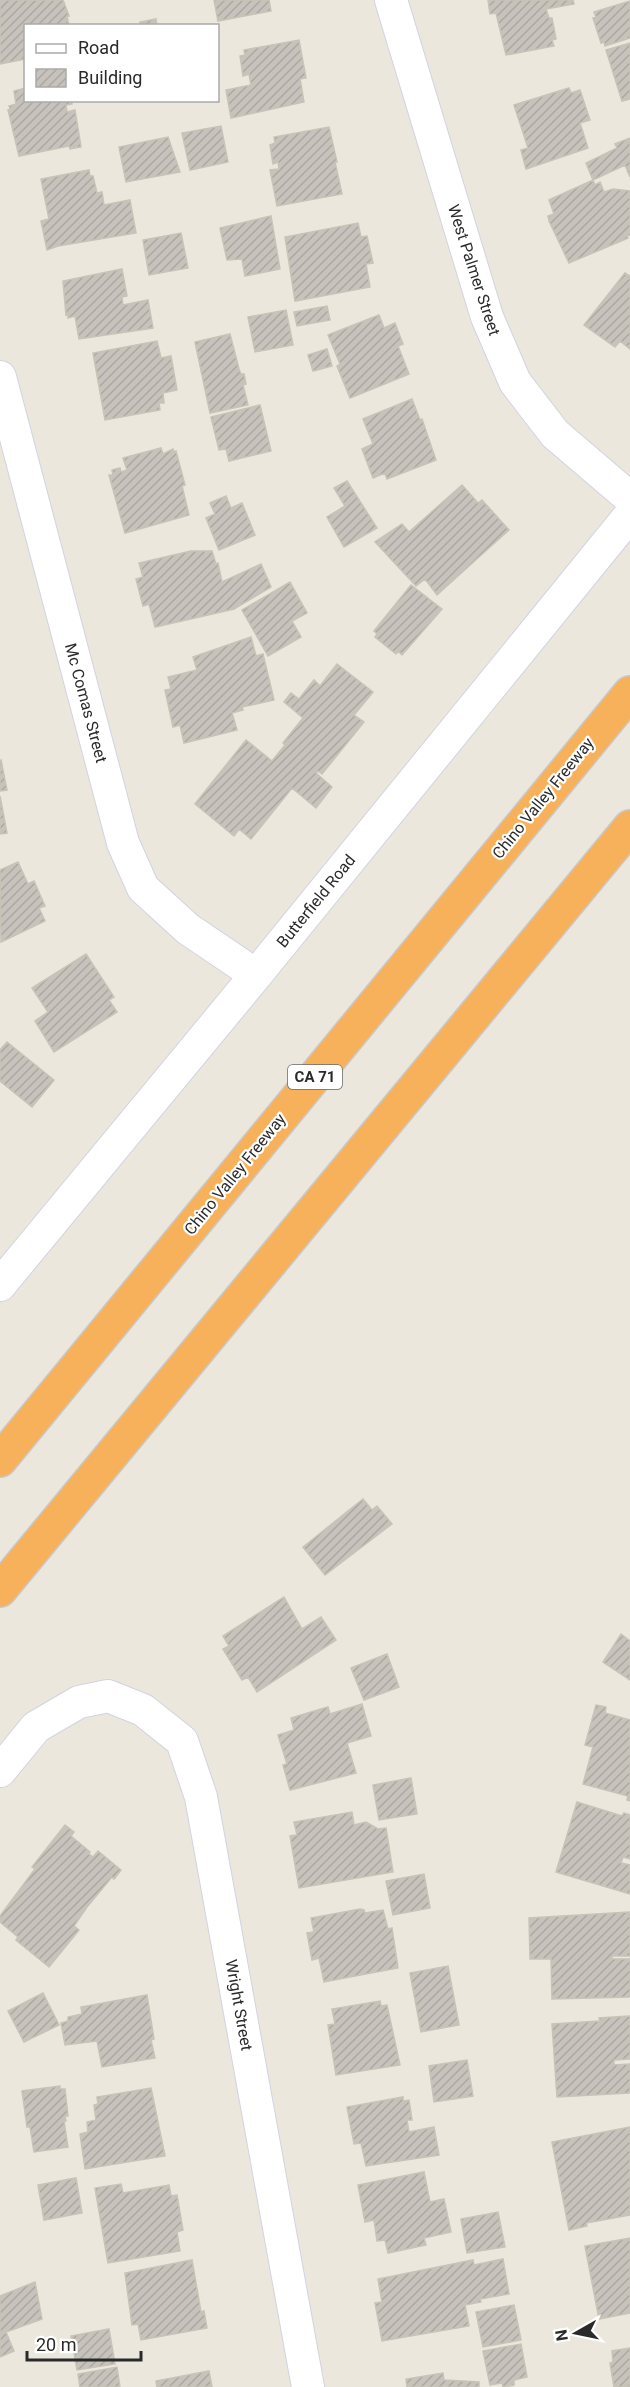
<svg xmlns="http://www.w3.org/2000/svg" width="630" height="2387" font-family="Roboto,sans-serif">
  <style>
    .building { fill: url(#building-hatch); stroke: #c7c3b6; stroke-width: 1.5 }
    .lines { fill: none; stroke-linecap: round; stroke-linejoin: round }
    .street-casing { stroke: #d2d3e2; stroke-width: 34 }
    .highway-casing { stroke: #c8c8c8; stroke-width: 36 }
    .street { stroke: #fff; stroke-width: 32 }
    .highway { stroke: #f8b15b; stroke-width: 33 }
    .labels { text-anchor: middle; dominant-baseline: central; stroke-width: 4.5; stroke-linejoin: round; paint-order: stroke }
    .shield { fill: #fff; stroke: #6a6a6a; stroke-width: 1.5 }
    .shield-label { font-size: 15px; font-weight: bold; fill: #2a2a2a }
    .street-label { font-size: 16px; fill: #2a2a2a; stroke: #fff }
  </style>
  <defs>
    <pattern id="building-hatch" width="6" height="6" patternUnits="userSpaceOnUse" patternTransform="scale(1.5)"><rect width="6" height="6" fill="#c7c3bc"/><path d="M-1 1l2-2M0 6l6-6M5 7l2-2" fill="none" stroke="#aba8a2"/></pattern>
  </defs>
  <rect width="100%" height="100%" fill="#ebe7dc"/>
  <path class="building" d="M0 0H63L69 16H67L69 26H26V59L0 64Z
    M214 0H269L271 11 218 21Z
    M488 0H573L574 4 546 9 549 18H552L556 39 552 40 554 46 506 55 496 13 490 14Z
    M630 1V38L605 46 604 42 601 43 593 18 596 17 594 12Z
    M156 19 157 26H140V22Z
    M299 40 306 78 300 79 304 102 231 118 226 90 251 85 249 74 243 76 240 56 245 55 244 50Z
    M630 43V99L622 101 606 50Z
    M26 88V100H71L72 104 66 105 67 112 75 110 81 147 70 149 69 146 19 156 8 110 10 109 9 106 16 104 14 91Z
    M569 88 571 93 580 90 590 120 580 123 588 148 526 169 521 150 528 148 514 105Z
    M221 126 228 162 190 170 182 133Z
    M329 127 337 162H335L342 194 277 206 270 170 279 169 278 162 273 164 270 145 275 143 274 137Z
    M168 137 180 172 126 182 119 147Z
    M630 138V177L625 165 593 180 586 163 617 148 615 144Z
    M89 170 90 176H93L97 193 102 192 104 205 130 200 136 233 58 246 47 250 41 221 49 219 41 179Z
    M593 180 595 185 600 182 604 192 613 189 630 191V235L627 236 628 238 569 263 549 221 548 216 554 214 549 200Z
    M271 216 280 269 245 276 242 259 227 260 220 228Z
    M358 223 361 237 367 236 373 263 366 264 370 287 295 301 285 237Z
    M181 233 188 268 149 275 143 240Z
    M122 269 127 296 122 297 123 305 148 300 153 328 79 339 75 316 68 318V314L66 315 63 281Z
    M625 273 630 276V349L620 341 615 347 584 325Z
    M327 306 330 320 297 326 294 312Z
    M286 310 293 345 255 352 248 317Z
    M379 315 384 328 395 323 403 344 398 346 409 374 350 398 337 366 340 364 328 335Z
    M230 334 239 369 241 374H244L246 384 243 385 248 405 210 413 195 342Z
    M157 341 161 358 171 356 177 390 163 393 164 403H159L160 410 105 420 93 353Z
    M327 349 332 366 313 371 308 355Z
    M412 399 420 420 422 419 436 460 387 479 385 473 373 478 362 449 373 444 363 419Z
    M260 405 271 451 229 461 226 449 219 450 211 417Z
    M161 448 163 454 173 449 174 452 176 451 185 485 182 486 189 515 125 533 109 475H113L112 470 120 468 121 472 127 470 123 458Z
    M347 481 377 528 344 547 327 517 345 506 334 488Z
    M462 485 478 503 482 500 509 530 437 595 425 579 416 586 375 542 402 524 409 532Z
    M226 496 231 508 242 503 255 535 219 550 206 518 215 514 210 503Z
    M191 551H212L216 564 218 563 222 582 261 564 271 587 234 609 155 627 149 604 143 606 136 579 143 577 139 563Z
    M290 582 307 613 292 621 301 637 268 656 242 610Z
    M411 585 442 609 402 655 398 651 396 654 375 637 377 634 374 631Z
    M251 637 256 656 263 654 274 700 242 707 243 710 232 713 237 730 184 743 180 725 173 727 165 690 171 689 168 677 197 670 193 657Z
    M337 664 373 692 354 715 364 722 322 774 318 771 316 773 332 787 316 808 292 788 251 839 239 829 234 836 195 804 246 740 272 761 285 745 283 743 303 718 284 702 291 693 299 699 314 680 320 686Z
    M1 760 7 790 0 791V761Z
    M0 796 7 833 0 834Z
    M18 862 28 884 34 881 45 906 39 908 45 921 1 942 0 870Z
    M86 954 114 997 109 1000 117 1012 54 1052 35 1021 48 1012 32 988Z
    M7 1042 54 1080 32 1107 0 1081V1050Z
    M363 1499 372 1510 377 1506 392 1524 325 1575 303 1547Z
    M284 1597 302 1629 321 1617 336 1640 257 1692 248 1677 242 1680 223 1649 229 1646 223 1636Z
    M621 1634 630 1641V1680L603 1662Z
    M387 1654 399 1687 364 1700 351 1668Z
    M362 1704 371 1736 347 1743 356 1773 290 1790 283 1765 287 1764 278 1735 294 1730 291 1718 328 1707 330 1714Z
    M596 1705 606 1707 605 1713 630 1720V1801L627 1800 628 1796 583 1784 593 1747 585 1745Z
    M411 1778 417 1814 379 1820 373 1785Z
    M577 1802 622 1816 624 1813 630 1815V1859L623 1857 621 1863 630 1865V1894L556 1872Z
    M352 1812 354 1825 366 1822 378 1829 386 1828 393 1872 299 1888 290 1836 297 1835 294 1822Z
    M65 1825 74 1832 71 1836 90 1852 89 1854 93 1857 98 1851 121 1870 114 1879 112 1877 87 1907 74 1926 79 1930 49 1967 16 1940 18 1937 0 1922V1916L35 1869 32 1867Z
    M424 1874 430 1908 393 1915 386 1881Z
    M360 1909 364 1910 365 1913 383 1910 388 1929 392 1928 398 1968 324 1982 319 1958 312 1960 307 1933 314 1932 311 1918Z
    M630 1912V1956H612V1959H630V1997L552 1999 551 1959H530L529 1918Z
    M448 1966 459 2025 421 2032 410 1973Z
    M43 1993 59 2025 24 2042 8 2011Z
    M147 1995 154 2039 151 2040 155 2058 102 2067 97 2041 65 2045 61 2023 68 2021V2017L82 2014 81 2007Z
    M380 2001 381 2006 387 2005 400 2065 336 2075 328 2025 335 2024 332 2009Z
    M630 2016V2059L614 2060V2065L630 2064V2093L557 2097 552 2024 600 2021 599 2018Z
    M467 2060 473 2096 434 2102 429 2066Z
    M60 2086V2089H65L68 2116H65L66 2121H64L68 2147 34 2152 30 2127H27L22 2091Z
    M151 2088 165 2156 85 2169 80 2134 88 2132 87 2122 96 2120 94 2105 98 2104 97 2097Z
    M403 2097V2101L409 2100 412 2120H407L409 2132 434 2127 439 2155 366 2166 361 2143 354 2144 347 2107Z
    M630 2127V2215L586 2223 587 2226 569 2230 552 2142Z
    M424 2172 430 2202 444 2199 451 2232 424 2238 426 2245 388 2253 385 2240 377 2241 374 2220 365 2222 358 2185Z
    M76 2178 82 2213 44 2220 38 2185Z
    M121 2184 123 2193 169 2185 171 2196 177 2195 183 2230 177 2232 180 2251 108 2263 95 2188Z
    M498 2212 505 2247 467 2253 461 2219Z
    M630 2238V2313L599 2319 585 2246Z
    M503 2259 509 2294 480 2299 481 2302 465 2305 469 2326 382 2341 375 2303 382 2302 378 2279 473 2260 474 2265Z
    M192 2260 201 2312 204 2311 207 2328 141 2340 138 2324 132 2325 125 2273Z
    M35 2282 42 2319 6 2332 14 2351 0 2357V2296Z
    M514 2305 521 2340 483 2347 476 2312Z
    M109 2329 115 2364 77 2370 71 2336Z
    M521 2344 527 2377 514 2380V2385L503 2387 502 2383 490 2385 483 2351Z
    M630 2348V2387H614L610 2363 613 2362 612 2351Z
    M117 2367 120 2387H80L78 2374Z
    M209 2371 212 2387H157L156 2381Z
    M443 2373 444 2380 479 2382V2387H407L406 2379Z"/>
  <g class="lines">
    <g class="street-casing">
      <path id="street" d="M391 0 487 317 515 382 555 434 630 498
        M0 377 123 843 143 888 188 929 256 975
        M0 1285 256 975 630 515
        M0 1771 36 1727 79 1702 108 1696 143 1710 182 1741 201 1797 308 2387"/>
    </g>
    <g class="highway-casing">
      <path id="highway" d="M0 1460 630 693
        M0 1590 630 827"/>
    </g>
    <use href="#street" class="street"/>
    <use href="#highway" class="highway"/>
  </g>
  <g class="labels">
    <rect class="shield" x="288" y="1065" width="54" height="24" rx="4.5"/>
    <g class="shield-label">
      <text x="315" y="1077">CA 71</text>
    </g>
    <g class="street-label">
      <text transform="translate(474 270) rotate(72)">West Palmer Street</text>
      <text transform="translate(86 703) rotate(75)">Mc Comas Street</text>
      <text transform="translate(543 798) rotate(-51)">Chino Valley Freeway</text>
      <text transform="translate(316 901) rotate(-51)">Butterfield Road</text>
      <text transform="translate(235 1174) rotate(-51)">Chino Valley Freeway</text>
      <text transform="translate(239 2005) rotate(80)">Wright Street</text>
    </g>
  </g>
  <rect x="24" y="24" width="195" height="78" fill="#ffffff" stroke="#aaaaaa" stroke-width="1.5"/>
  <rect x="36" y="44" width="30" height="9" fill="#ffffff" stroke="#aaaaaa" stroke-width="1.5"/>
  <text x="78" y="54" font-size="18" fill="#2a2a2a">Road</text>
  <rect x="36" y="69" width="30" height="18" fill="url(#building-hatch)" stroke="#aaaaaa" stroke-width="1.5"/>
  <text x="78" y="84" font-size="18" fill="#2a2a2a">Building</text>
  <g transform="translate(576 2333) rotate(261)" stroke="#ffffff" stroke-width="4.5" paint-order="stroke">
  <path d="M0-4.5L10 22L0 15L-10 22Z" fill="#2a2a2a"/>
  <text y="-9" font-size="16" font-weight="bold" text-anchor="middle" fill="#2a2a2a">N</text>
  </g>
  <path d="M27 2351v9h114v-9" fill="none" stroke="#2a2a2a" stroke-width="3"/>
  <text x="36" y="2351" font-size="18" fill="#2a2a2a" stroke="#ffffff" stroke-width="4.5" paint-order="stroke">20 m</text>
</svg>
